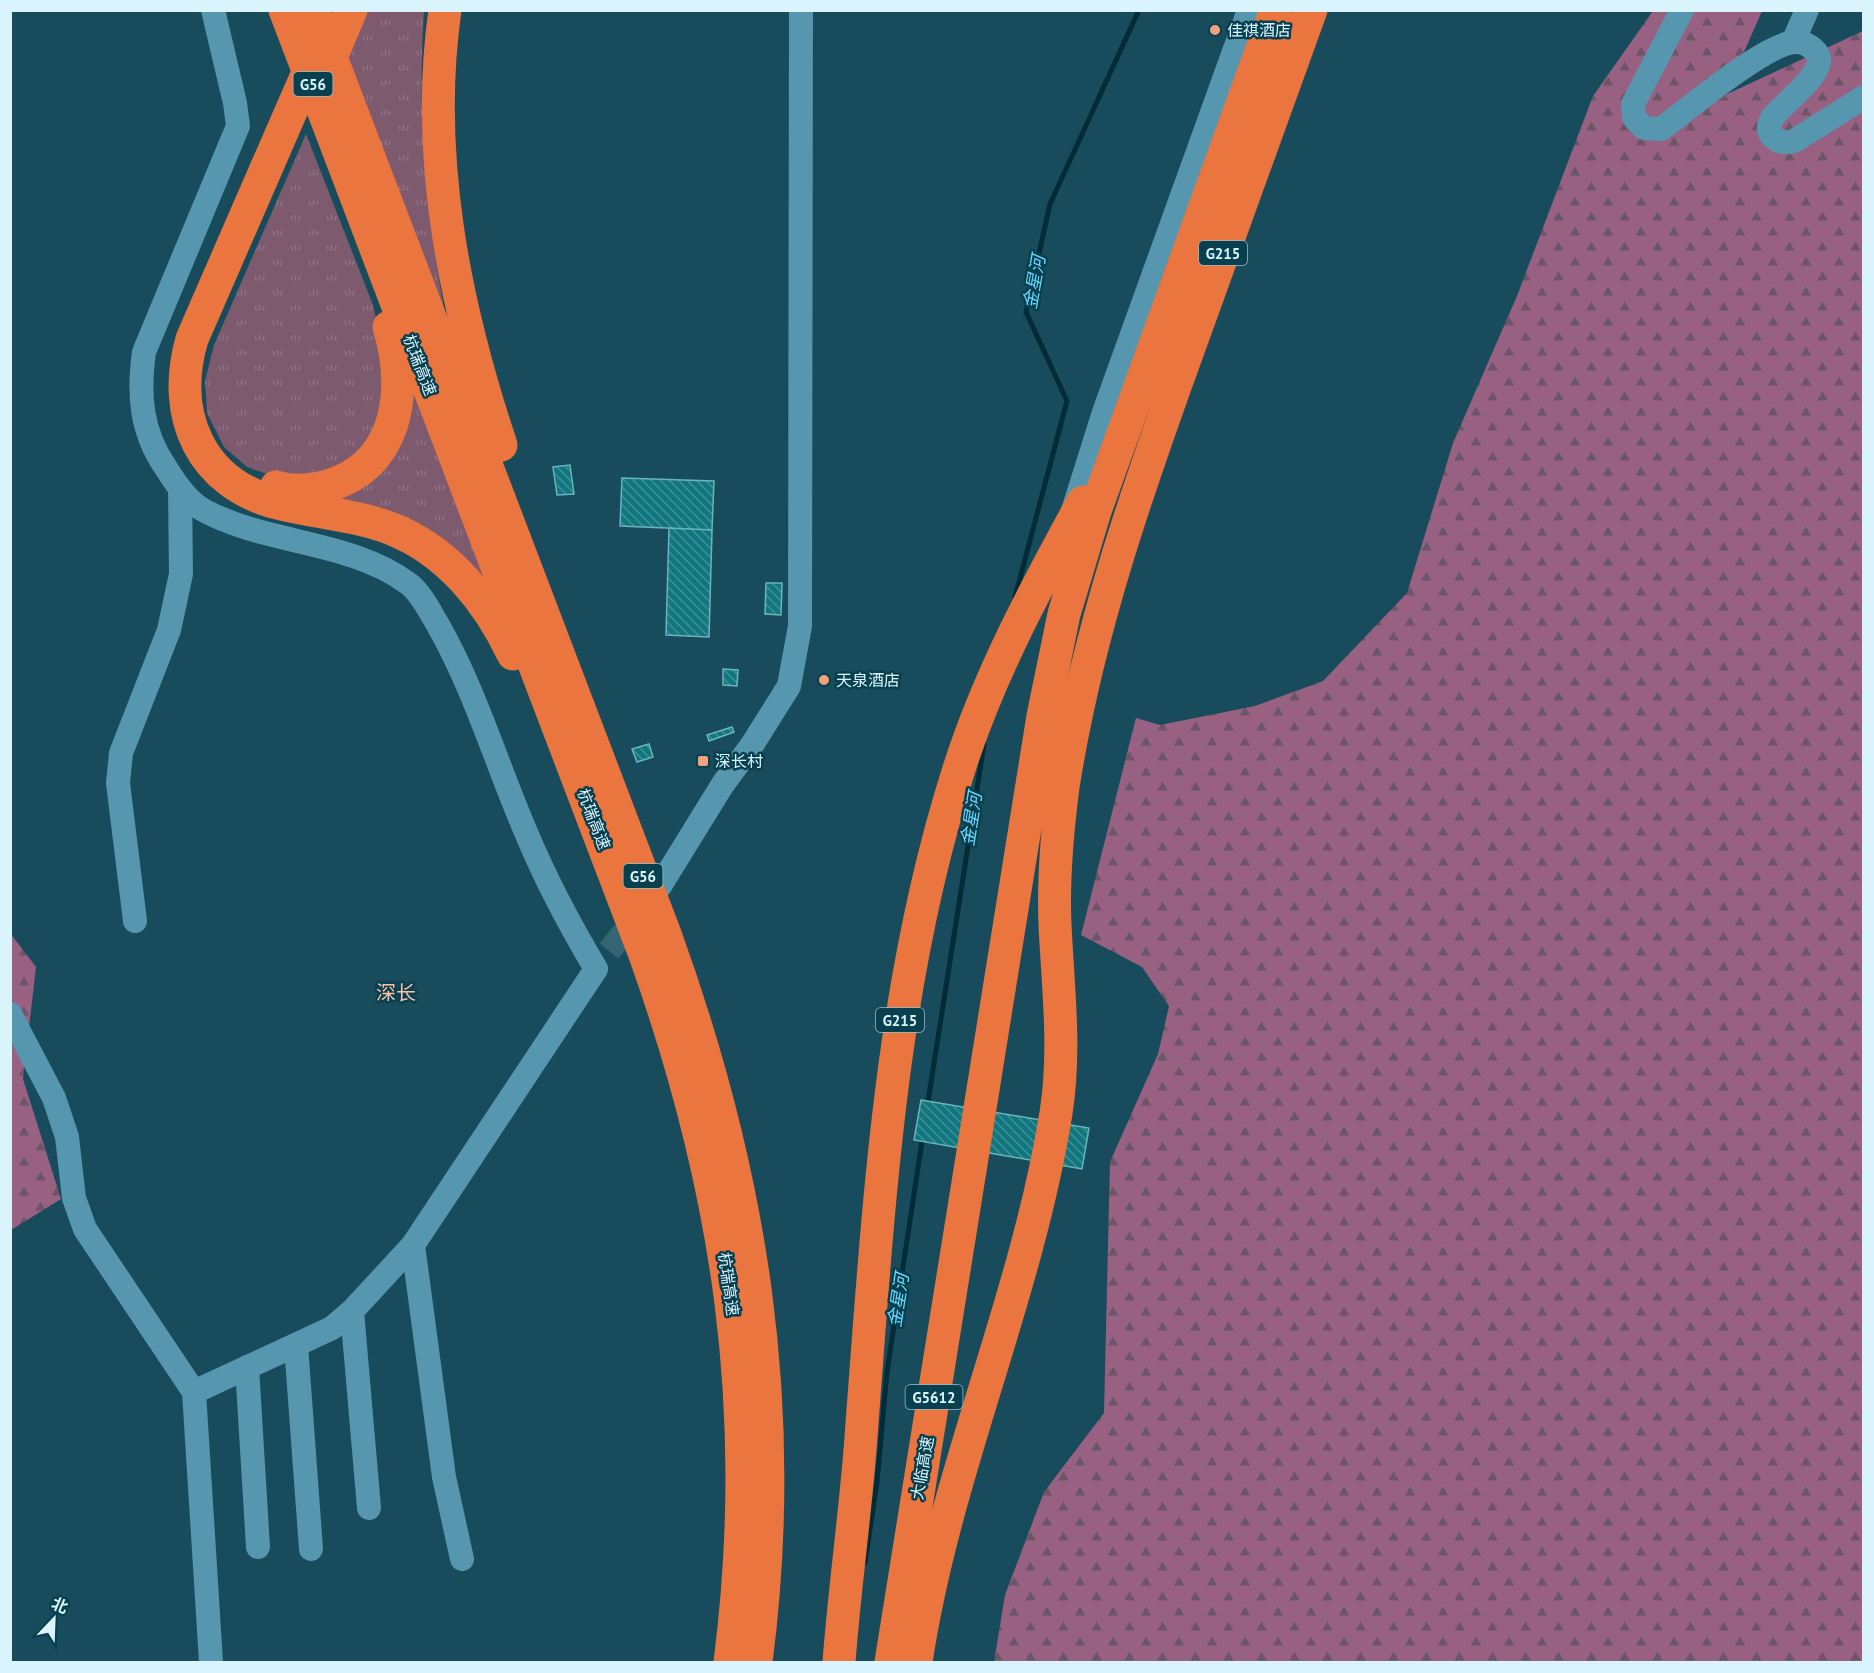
<svg xmlns="http://www.w3.org/2000/svg" width="1874" height="1673" font-family="'PT Sans','Noto Sans SC',sans-serif">
  <style>
    .grass { fill: url(#grass-tufts) }
    .forest { fill: url(#forest-firs) }
    .lines { fill: none; stroke-linecap: round; stroke-linejoin: round }
    .stream { stroke: #002b38; stroke-width: 5 }
    .building { fill: url(#building-back-hatch); stroke: #6ab5bc; stroke-width: 1.5 }
    .minor-tunnel { stroke: #356474; stroke-width: 24; stroke-dasharray: 24 12; stroke-linecap: butt }
    .minor { stroke: #5696ae; stroke-width: 24 }
    .highway { stroke: #ea753f; stroke-width: 33 }
    .poi-dot { fill: #f2a17e; stroke: #094050; stroke-width: 2 }
    .labels { text-anchor: middle; dominant-baseline: central; stroke-width: 5; stroke-linejoin: round; paint-order: stroke }
    .shield { fill: #094050; stroke: #9bbeca; stroke-width: 1.5 }
    .shield-label { font-size: 15px; font-weight: bold; fill: #daf4fe }
    .poi-label { font-size: 16px; fill: #daf4fe; stroke: #094050; text-anchor: start }
    .street-label { font-size: 16px; fill: #daf4fe; stroke: #094050 }
    .water-label { font-size: 18px; font-style: italic; fill: #69d8fe; stroke: #094050 }
    .quarter-label { font-size: 20px; fill: #fec0a6; stroke: #094050 }
  </style>
  <defs>
    <pattern id="grass-tufts" width="24" height="20" patternUnits="userSpaceOnUse" patternTransform="scale(1.5)"><rect width="24" height="20" fill="#7d5a6e"/><path d="M3 7l-1-3M5 7V3M7 7l1-3M15 17l-1-3M17 17v-4M19 17l1-3" fill="none" stroke="#8f7284"/></pattern>
    <pattern id="forest-firs" width="22" height="20" patternUnits="userSpaceOnUse" patternTransform="scale(1.5)"><rect width="22" height="20" fill="#986182"/><path d="M5 1l3.5 6h-7zM16 11l3.5 6h-7z" fill="#6c5567"/></pattern>
    <pattern id="building-back-hatch" width="6" height="6" patternUnits="userSpaceOnUse" patternTransform="scale(1.5)"><rect width="6" height="6" fill="#11767e"/><path d="M-1 5l2 2M0 0l6 6M5-1l2 2" fill="none" stroke="#3e9198"/></pattern>
  </defs>
  <rect width="100%" height="100%" fill="#184b5c"/>
  <path class="grass" d="M360 11H424C417 119 426 212 446 319L343 48Z
    M306 134 373 305 389 377 376 434 338 470 282 479 247 467 224 447 207 413 205 381 214 345Z
    M409 380 487 583 322 500 360 481Z"/>
  <path class="forest" d="M1653 11H1762L1725 95 1863 31V1662H994L1005 1595 1044 1492 1104 1413 1110 1162 1158 1054 1169 1006 1142 967 1081 935 1136 718 1160 725 1255 706 1323 681 1407 593 1453 443 1517 296 1593 96Z
    M10 933 36 967 23 1079 61 1199 11 1230Z"/>
  <g class="lines">
    <path class="stream" d="M1015 597 1067 401 1026 312 1050 204 1139 10
      M927 1108 984 744
      M865 1563 877 1482 887 1372 923 1135"/>
  </g>
  <path class="building" d="M570 465 574 494 557 495 553 467Z
    M622 478 714 481 712 530 620 526Z
    M669 528 712 530 709 637 666 635Z
    M766 583H782L781 615 765 614Z
    M723 669 738 670 737 686 723 685Z
    M732 727 734 732 709 741 707 735Z
    M649 744 653 757 637 762 632 749Z
    M921 1100 1089 1128 1082 1169 914 1140Z"/>
  <g class="lines">
    <path class="minor-tunnel" d="M609 951 640 912"/>
    <path class="minor" d="M1682 10 1633 104 1634 118 1644 128 1661 129C1687 110 1767 42 1796 42 1803 42 1811 46 1816 52 1831 70 1783 103 1773 117 1761 134 1778 146 1794 141L1864 97
      M1793 42 1807 10
      M1071 517 1104 412 1249 10
      M660 886 723 784 752 745 789 686 800 626 801 10
      M135 921 118 783 121 753 169 630 181 574 180 489
      M10 1014 54 1098 67 1137 74 1198 85 1229 194 1392 211 1662
      M413 1245 444 1477 462 1559
      M352 1311 369 1508
      M296 1345 311 1549
      M247 1367 258 1547
      M194 1392 332 1328 352 1311 413 1245 596 969C571 927 547 882 528 837 497 766 476 692 438 625 430 612 421 593 409 584 350 540 269 545 205 511 188 502 176 484 166 468 141 432 138 395 144 352L238 126 235 103 213 10"/>
    <path class="highway" d="M285 10 645 955C729 1190 762 1413 730 1662
      M313 10 665 934C752 1175 789 1407 756 1662
      M445 10C424 157 455 307 501 445
      M313 61 192 339C170 415 200 485 281 504 318 513 356 515 392 529 448 551 488 601 513 654
      M326 69 351 10
      M276 487C297 493 319 490 339 482 402 456 406 383 389 327
      M839 1662C845 1582 857 1503 862 1423 879 1202 891 981 959 769 989 675 1036 588 1083 502
      M891 1662 1043 716 1064 614 1095 511 1276 10
      M916 1662C944 1475 1026 1300 1056 1113 1066 1050 1058 988 1055 925 1053 879 1057 833 1063 787 1087 633 1138 488 1191 342 1231 231 1271 121 1311 10"/>
  </g>
  <g class="poi-dot">
    <circle cx="1215" cy="30" r="6"/>
    <circle cx="824" cy="680" r="6"/>
    <rect x="697" y="755" width="12" height="12" rx="3"/>
  </g>
  <g class="labels">
    <g class="shield">
      <rect x="293.5" y="72" width="39" height="24" rx="4.5"/>
      <rect x="1199" y="241" width="48" height="24" rx="4.5"/>
      <rect x="623.5" y="864" width="39" height="24" rx="4.5"/>
      <rect x="876" y="1008" width="48" height="24" rx="4.5"/>
      <rect x="905.5" y="1385" width="57" height="24" rx="4.5"/>
    </g>
    <g class="shield-label">
      <text x="313" y="84">G56</text>
      <text x="1223" y="253">G215</text>
      <text x="643" y="876">G56</text>
      <text x="900" y="1020">G215</text>
      <text x="934" y="1397">G5612</text>
    </g>
    <g class="poi-label">
      <text x="1227" y="30">佳祺酒店</text>
      <text x="836" y="680">天泉酒店</text>
      <text x="715" y="761">深长村</text>
    </g>
    <g class="street-label">
      <text transform="translate(420 365) rotate(69)">杭瑞高速</text>
      <text transform="translate(594 819) rotate(69)">杭瑞高速</text>
      <text transform="translate(729 1284) rotate(82)">杭瑞高速</text>
      <text transform="translate(922 1468) rotate(-80)">大临高速</text>
    </g>
    <g class="water-label">
      <text transform="translate(1034 282) rotate(-80)">金星河</text>
      <text transform="translate(971 819) rotate(-81)">金星河</text>
      <text transform="translate(898 1300) rotate(-81)">金星河</text>
    </g>
    <g class="quarter-label">
      <text x="396" y="993">深长</text>
    </g>
  </g>
  <rect width="1874" height="1673" fill="none" stroke="#daf4fe" stroke-width="24"/>
  <g transform="translate(54 1619) rotate(23)" stroke="#094050" stroke-width="4.5" paint-order="stroke">
  <path d="M0-4.5L10 22L0 15L-10 22Z" fill="#daf4fe"/>
  <text y="-9" font-size="16" font-weight="bold" text-anchor="middle" fill="#daf4fe">北</text>
  </g>
</svg>
